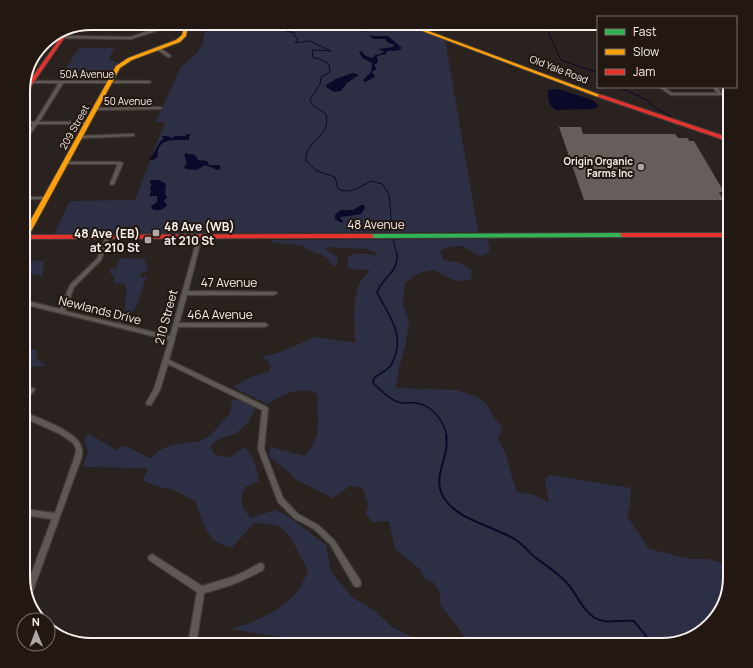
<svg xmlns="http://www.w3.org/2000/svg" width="753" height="668" font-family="Manrope,sans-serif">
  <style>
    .green { fill: #2d3045 }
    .water { fill: #0b092a }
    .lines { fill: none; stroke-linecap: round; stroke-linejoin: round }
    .stream-far2 { stroke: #0b092a; stroke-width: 1 }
    .stream-far1 { stroke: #0b092a; stroke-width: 1.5 }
    .stream { stroke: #0b092a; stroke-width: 2 }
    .building { fill: #655e5c }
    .street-casing { stroke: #433d3b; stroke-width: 2.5 }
    .fast-casing { stroke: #433d3b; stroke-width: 2 }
    .slow-casing { stroke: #433d3b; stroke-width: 2 }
    .jam-casing { stroke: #433d3b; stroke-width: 2 }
    .street { fill: #5f5956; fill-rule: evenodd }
    .fast { fill: #30b455; fill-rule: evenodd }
    .slow { fill: #ff9f0a; fill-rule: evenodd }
    .jam { fill: #e5322d; fill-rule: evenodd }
    .poi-dot { fill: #b0a8a4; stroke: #231712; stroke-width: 1.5 }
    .labels { text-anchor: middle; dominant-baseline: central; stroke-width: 4; stroke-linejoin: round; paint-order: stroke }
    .far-street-label { font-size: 10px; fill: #f8f0ec; stroke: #231712 }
    .far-poi-label { font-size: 10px; font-weight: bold; fill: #f8f0ec; stroke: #231712; text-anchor: end }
    .street-label { font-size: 12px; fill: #f8f0ec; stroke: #231712 }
    .poi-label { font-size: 12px; font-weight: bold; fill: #f8f0ec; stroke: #231712; text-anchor: start }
    .rim { fill: none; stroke: #f8f0ec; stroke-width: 2 }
  </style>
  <rect width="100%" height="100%" fill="#29221f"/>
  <path class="green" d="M207 23H397L445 39 478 232 54 234 70 201 135 200 165 122H156L181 67 197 53 202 44Z
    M79 48H114L109 59 120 63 114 71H64Z
    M486 239C488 243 492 249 487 253 477 261 470 247 461 246 453 245 447 247 440 251L443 260 460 263 472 270 471 280 455 281 433 270 419 273 405 283 403 304 409 322 406 342 398 373 396 388 456 390 478 397 487 404 494 418 502 428 498 439 505 452 516 491 534 495 549 503 545 479 551 475 631 488 630 504 627 516 649 549 690 559H708L730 565V581L710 625 688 640 662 645H471L440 604V592L433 582 426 580 420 569 395 549 389 521 372 522 366 514 368 504 363 488 350 486 333 498 297 480 283 467 269 457 270 447 305 456C324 433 317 421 317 394 301 384 281 396 267 404L233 387 251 377 269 371 271 366 269 362 262 356 275 354 316 337 356 343C353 330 353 293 360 282 362 278 367 275 370 270L351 269 347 267 348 258 352 254H368L374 256 378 254 368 249 327 247 326 250 337 257 338 262 336 266 331 264C326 251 310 255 302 245L273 243 272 240Z
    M120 258 146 259 144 262 147 264 148 271 142 272 140 277H146L137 305 125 323 116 322 126 309 125 299 127 289 124 284 115 283 113 275 110 273V269L117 267Z
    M23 260 43 261 44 264 42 276C29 275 23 274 23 260Z
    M23 346 36 350 37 359 46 366 30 367 23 369Z
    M232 400 251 402 255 409 249 422 235 434 221 438 210 446 214 454C230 459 231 458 243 447 254 453 256 469 259 481L245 487C239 500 241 508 251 518L275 510 285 514 326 545 331 572 353 598 374 610 392 627 428 645H295L286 638 231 629C255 622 279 612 296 593 301 587 305 578 308 571L290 536 277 525 254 523 232 548C228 546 221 545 217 542 207 537 199 513 196 502L176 491 153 485 143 480 148 468 83 467 88 451 84 440 88 433 116 450 121 446C135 447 137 454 151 458 160 448 171 444 184 443 189 442 195 443 200 441 213 437 219 423 230 414Z"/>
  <path class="water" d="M364 23H372V24L365 28 363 31 371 36H388L402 48C397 53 391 49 386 52V54L377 56 378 62 374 65 377 69 372 72 375 77 365 82 363 80 371 72 372 63 362 58 359 52 362 51 364 55 372 58 375 55 383 53V51L378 49 393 47 394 45 387 42 385 39H373L368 34 361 31 360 29Z
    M353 73 359 75 347 83 341 91 334 92 326 87V85L338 78Z
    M558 89 592 100 597 104 598 106 596 108 591 109 556 110C548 106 548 98 548 90Z
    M187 134H192L189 136V140C179 141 164 137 159 148 157 151 158 155 157 158L152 160 149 159C156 153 156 144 164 138L162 137V136H167L173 138 175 136H185Z
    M186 153 195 155 198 160 207 161 209 165H219L221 168 218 170 205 165 197 170 186 169 184 167 187 163 184 155Z
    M152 180H159L166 184 165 194 167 197 164 201 167 205C164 210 157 212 152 209L151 206 157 202V196H149L151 192 150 187 152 185 149 182Z
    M361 205H364L365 208 361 214 341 217 340 218 343 221 342 223 335 219V215L341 210H353Z"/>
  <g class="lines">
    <path class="stream-far2" d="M296 23 284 28 286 31 295 33 294 36 298 39 295 43 310 41 331 51 312 50 313 58 320 59 329 64 330 72 321 77 320 84 310 100 312 105 326 114C332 138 305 138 306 161L317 171 335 177 338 189C351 195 360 186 372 181L382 184 389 194 392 229
      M545 23 552 41
      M553 43 561 60 598 73
      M619 87 649 101 651 105 676 120
      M679 121 682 123
      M393 239 397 255"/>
    <path class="stream-far1" d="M397 254C399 273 381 278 377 293 390 316 407 338 391 365 388 370 379 374 374 378L373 383C380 389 389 400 398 402 404 404 411 402 417 403 433 406 444 421 447 437"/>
    <path class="stream" d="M446 436C450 455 434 474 441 492 452 520 493 525 516 540 524 545 529 553 536 558 547 566 558 573 567 583 577 594 582 610 595 618 607 625 622 619 634 621L653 645"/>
  </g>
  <path class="building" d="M559 127H581L583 134H675L678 138H688L689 141H694L724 192H719L723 200H584Z"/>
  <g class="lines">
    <g class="street-casing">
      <path id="street" d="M160 26 163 27 159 30 131 39 58 38 56 37 58 36 131 37 157 28Z
        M158 48H160L171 56 168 57 158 50Z
        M25 81H149L151 82 149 83H63L39 122H88L90 123 88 124H37L24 144H23V140L33 124H23V122H35L59 83H25Z
        M659 87H663L672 93H717L713 87H717L721 93H730V95H671Z
        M160 107 162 108 161 109 95 110 93 109 95 108Z
        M133 134H134V136L80 138 78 137 80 136Z
        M65 162H121L123 163 114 184 112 185 110 184 118 164H65Z
        M23 197H46L48 198 46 199H23Z
        M108 234 110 236 101 260 74 287 65 311 170 336 198 236 200 234 202 236 188 291 276 292 277 293 274 295H187L179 323H265L268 325 265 327H178L169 360 267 407 268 409 264 449 283 498 298 514 318 525 334 540 360 580 361 583 360 586 357 587 354 586 330 544 314 529 294 518 278 502 258 449 262 410 168 364 160 390 151 405H147L146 403 154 389 169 340 23 304V300L60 309 70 285 97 259 106 236Z
        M30 388H34L35 390 25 400H23V394Z
        M23 412C37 417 77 432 81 446 84 453 81 460 78 467L32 593 30 596 26 588 52 519 23 515V509L55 513 74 459 76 451 75 446 73 443 60 434 23 417Z
        M152 554 202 586 232 577 244 572 260 563 263 564 264 567 263 570C244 581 225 588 204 593L196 645H188L197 592 149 560 148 558 149 556Z"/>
    </g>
    <g class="fast-casing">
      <path id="fast" d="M623 233 626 235 625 237 371 238 368 236 371 234Z"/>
    </g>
    <g class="slow-casing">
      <path id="slow" d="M185 23H189L186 36 180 42 132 60 120 68 28 237 27 239H23V234L116 66 128 58 176 40 182 35Z
        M401 23H407L603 96 598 97Z"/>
    </g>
    <g class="jam-casing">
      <path id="jam" d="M69 31 25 95 23 96V90L64 33Z
        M598 95H602L730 138V142L598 97Z
        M621 233H730V237H623L620 235Z
        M371 234 374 236 373 238 23 239V235Z"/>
    </g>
    <use href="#street" class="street"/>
    <use href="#fast" class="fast"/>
    <use href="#slow" class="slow"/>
    <use href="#jam" class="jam"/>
  </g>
  <g class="poi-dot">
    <circle cx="641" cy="167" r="4"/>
    <rect x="152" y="229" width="8" height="8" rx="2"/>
    <rect x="144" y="236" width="8" height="8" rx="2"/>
  </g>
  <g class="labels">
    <g class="far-street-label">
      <text transform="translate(559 69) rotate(21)">Old Yale Road</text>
      <text x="87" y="74">50A Avenue</text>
      <text x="128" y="101">50 Avenue</text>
      <text transform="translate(74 127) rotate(-61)">209 Street</text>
    </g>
    <g class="far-poi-label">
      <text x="633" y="161">Origin Organic<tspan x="633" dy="12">Farms Inc</tspan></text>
    </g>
    <g class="street-label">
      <text x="376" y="224">48 Avenue</text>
      <text x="229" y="282">47 Avenue</text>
      <text transform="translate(100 310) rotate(14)">Newlands Drive</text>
      <text x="220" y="314">46A Avenue</text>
      <text transform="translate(166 317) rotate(-75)">210 Street</text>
    </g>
    <g class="poi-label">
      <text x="164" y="226">48 Ave (WB)<tspan x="164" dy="14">at 210 St</tspan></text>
      <text x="140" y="233" text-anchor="end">48 Ave (EB)<tspan x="140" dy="14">at 210 St</tspan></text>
    </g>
  </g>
  <path d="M0 0H753V668H0ZM91 30H662A61 61 0 0 1 723 91V577A61 61 0 0 1 662 638H91A61 61 0 0 1 30 577V91A61 61 0 0 1 91 30Z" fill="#231712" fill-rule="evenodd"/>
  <path class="rim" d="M91 30H662A61 61 0 0 1 723 91V577A61 61 0 0 1 662 638H91A61 61 0 0 1 30 577V91A61 61 0 0 1 91 30Z"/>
  <rect x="597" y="16" width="140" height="72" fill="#231712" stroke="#786e69"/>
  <rect x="605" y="29" width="20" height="6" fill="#30b455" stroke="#786e69"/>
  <text x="633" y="36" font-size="12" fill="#f8f0ec">Fast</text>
  <rect x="605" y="49" width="20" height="6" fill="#ff9f0a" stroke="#786e69"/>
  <text x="633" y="56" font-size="12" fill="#f8f0ec">Slow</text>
  <rect x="605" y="69" width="20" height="6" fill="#e5322d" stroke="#786e69"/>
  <text x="633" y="76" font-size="12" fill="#f8f0ec">Jam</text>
  <g transform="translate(36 632) rotate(359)"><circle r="19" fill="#231712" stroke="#786e69"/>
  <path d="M0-3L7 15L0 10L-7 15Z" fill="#b0a8a4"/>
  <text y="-6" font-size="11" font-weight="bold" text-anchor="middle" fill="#f8f0ec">N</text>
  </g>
</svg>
